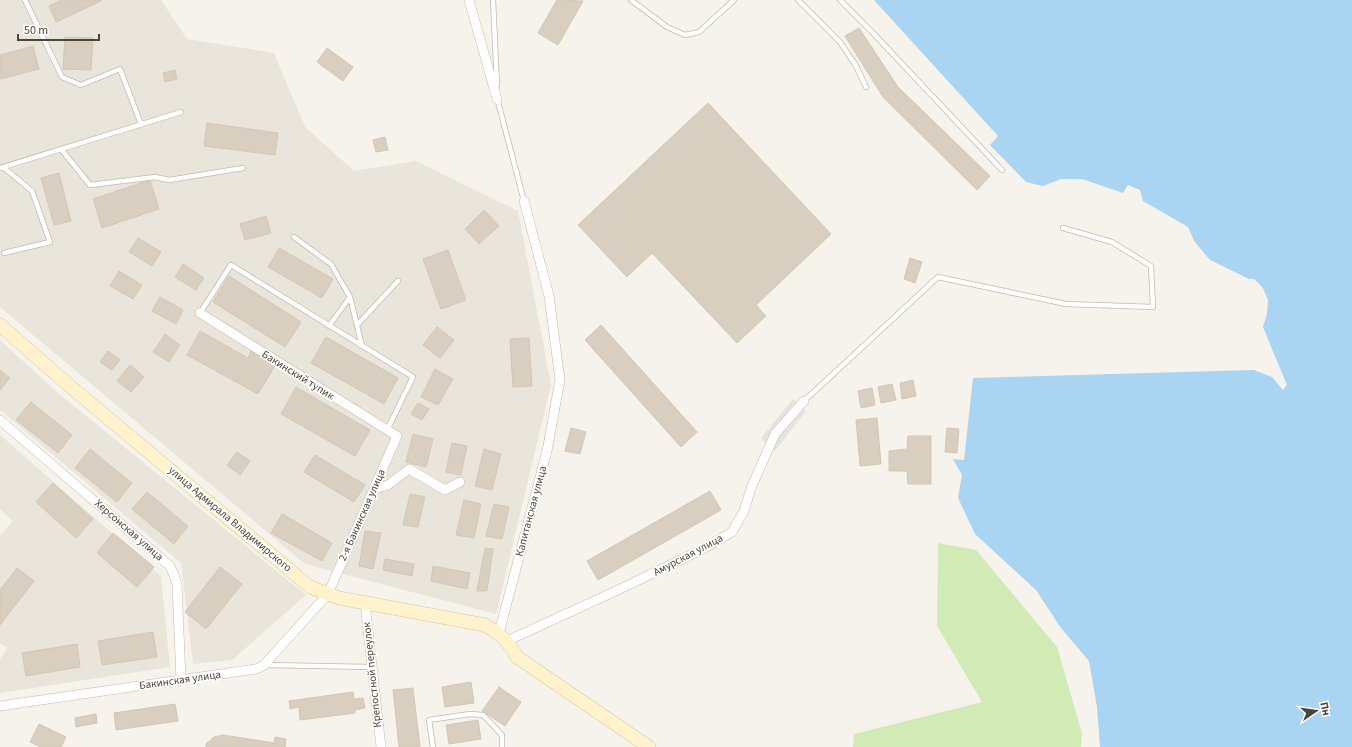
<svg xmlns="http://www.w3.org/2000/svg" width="1352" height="747" font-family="'Source Sans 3',sans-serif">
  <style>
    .residential { fill: #eae5da }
    .green { fill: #d2eab5 }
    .parking { fill: #e5e3e0 }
    .water { fill: #a9d4f2 }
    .building { fill: #d8cfc1; stroke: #d3c7b4 }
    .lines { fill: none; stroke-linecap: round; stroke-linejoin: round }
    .lane-casing { stroke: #c2bbae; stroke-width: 6 }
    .street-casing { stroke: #c2bbae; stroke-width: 10 }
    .secondary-casing { stroke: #d6c79b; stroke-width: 14 }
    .lane { stroke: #fff; stroke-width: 4.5 }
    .street { stroke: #fff; stroke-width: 9 }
    .secondary { stroke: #fff3cd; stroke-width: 13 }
    .labels { text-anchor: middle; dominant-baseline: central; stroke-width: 3.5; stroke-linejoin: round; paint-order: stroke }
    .street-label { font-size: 11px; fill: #4b4439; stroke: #fff }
  </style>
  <rect width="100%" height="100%" fill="#f6f3ec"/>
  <path class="residential" d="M0 0H161L187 39 274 53 305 127 354 171 416 161 518 211 551 385 496 614 305 564 0 307Z
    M0 340 58 393 306 595 232 660 193 664 181 563 0 410Z
    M0 435 161 576 170 667 0 693V660L7 648 0 643V536L13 521 0 509Z"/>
  <path class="green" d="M938 543 976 550 1057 647 1082 733 1081 747H853L854 734 982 702 937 626Z"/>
  <path class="parking" d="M793 399 806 411 775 451 761 438Z"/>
  <path class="water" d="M874 0H1352V747H1100L1097 707 1089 661 1061 628 1036 590 975 534 958 498 962 475 953 459 964 460 973 378 1254 370 1272 377 1283 390 1287 385 1263 327 1267 314 1268 300 1263 288 1254 279H1249L1210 260 1194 241 1188 227 1143 201 1140 190 1128 185 1123 193 1082 179H1061L1043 186 1026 182 990 145 998 136Z"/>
  <path class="building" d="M61 0H101V1L56 22 49 6Z
    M557 0 583 1 558 45 538 33Z
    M859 28 898 87 990 176 977 190 883 97 845 36Z
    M65 37 93 38 91 70 63 69Z
    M33 46 39 69 0 79V55Z
    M327 48 353 67 343 81 317 62Z
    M175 70 177 79 165 82 163 73Z
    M708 103 831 234 756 305 766 316 737 343 652 253 627 277 578 225Z
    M207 123 278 133 275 155 204 146Z
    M385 137 388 150 376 152 373 140Z
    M59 173 71 221 54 225 41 178Z
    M150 180 159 209 102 228 93 199Z
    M484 210 499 226 479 244 465 229Z
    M266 216 271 233 245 240 240 224Z
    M138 238 161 252 152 266 129 252Z
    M279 248 333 279 322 298 268 267Z
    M448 250 466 300 441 309 423 259Z
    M910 258 922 262 915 283 904 279Z
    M183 264 204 278 196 290 175 277Z
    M119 271 142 285 133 299 110 286Z
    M229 276 301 322 285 347 213 302Z
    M160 297 183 310 176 324 152 311Z
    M601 325 697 432 681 447 585 340Z
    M437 327 454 340 440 358 423 345Z
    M200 331 248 358 251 351 276 364 258 394 187 355Z
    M165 334 180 345 169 362 153 352Z
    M326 337 398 378 384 404 311 363Z
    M529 338 532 386 513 387 510 339Z
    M108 351 120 360 112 370 100 362Z
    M130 365 144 377 131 392 117 381Z
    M435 369 453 379 438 405 421 397Z
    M0 370 10 378 0 390Z
    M913 380 916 396 902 399 900 383Z
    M892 384 896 400 881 403 878 387Z
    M296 387 370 430 355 456 281 414Z
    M872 388 875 405 861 408 858 391Z
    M31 402 72 435 58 453 16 420Z
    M418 403 429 409 422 420 411 414Z
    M877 418 881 464 860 466 856 420Z
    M571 428 586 432 580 454 565 451Z
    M947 428 959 429 957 453 945 452Z
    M413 434 433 439 426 467 406 462Z
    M908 436H931V484H908L907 471H889V451L907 449Z
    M452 443 467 446 461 475 446 472Z
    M90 449 132 483 117 502 75 468Z
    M484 449 501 454 492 490 475 486Z
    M237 452 250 461 240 475 227 465Z
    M315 455 365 485 354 502 304 472Z
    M53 483 93 519 76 538 36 502Z
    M710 491 721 510 598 580 587 561Z
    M147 492 188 526 174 544 132 509Z
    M410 494 425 497 418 527 403 525Z
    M464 500 481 504 474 538 456 535Z
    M494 504 509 507 502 539 486 536Z
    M282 514 332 543 322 561 271 533Z
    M365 531 381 533 373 569 359 566Z
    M113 533 154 567 137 587 97 553Z
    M485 548 493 549 487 591H477Z
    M385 559 414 564 412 576 383 570Z
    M433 566 470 573 467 589 431 581Z
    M220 567 242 584 206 629 185 612Z
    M17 568 34 581 0 625V590Z
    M153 632 157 657 102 665 98 641Z
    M77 644 80 667 26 676 22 653Z
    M471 682 474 703 445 707 442 687Z
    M499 687 521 702 505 726 482 711Z
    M413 688 420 747H399L393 690Z
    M353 692 354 699 363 698 365 708 355 710V713L300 720 299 707 290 709 289 701Z
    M175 704 178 721 116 730 114 713Z
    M96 714 97 723 76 727 75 718Z
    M478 720 481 739 449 744 446 725Z
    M39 724 66 737 61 747H41L30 742Z
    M223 735 274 743 275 737 286 739 285 747H206V744L214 737Z"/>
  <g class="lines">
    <g class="lane-casing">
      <path id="lane" d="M25 0 62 77 81 85 120 69 141 124
        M493 0 497 85
        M631 0 667 27 685 35 699 32 734 0
        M798 0 840 42 855 64 866 87
        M840 0 873 33 1002 170
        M497 98 524 201
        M61 149 90 185 155 177 169 180 243 168
        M3 167 32 191 50 242 4 253
        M0 168 181 112
        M294 237 331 264 350 297 329 326
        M350 297 362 346
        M200 313 231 265 413 377 387 430
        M357 325 398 281
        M804 401 938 277 1066 304 1153 307 1151 266 1112 242 1063 228
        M264 665 371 667
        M433 747 429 720 470 714 483 715 502 735V747"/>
    </g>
    <g class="street-casing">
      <path id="street" d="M469 0 497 99
        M0 420 170 566 174 575 177 584 181 680
        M374 489 388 485 409 469 445 490 460 482
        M365 603 381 747
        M499 633 547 451 560 380 549 296 524 201
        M507 641 618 590 707 547 732 532 744 511 751 488 775 434 804 401
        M0 706 256 669 264 665 328 594 397 436 200 313"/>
    </g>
    <g class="secondary-casing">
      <path id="secondary" d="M0 325 65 382 310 587 339 598 485 625C502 635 507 640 517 657L649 747"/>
    </g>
    <use href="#lane" class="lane"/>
    <use href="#street" class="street"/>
    <use href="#secondary" class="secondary"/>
  </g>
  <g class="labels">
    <g class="street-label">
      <text transform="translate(298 375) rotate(32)">Бакинский тупик</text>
      <text transform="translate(531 511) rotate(-75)">Капитанская улица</text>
      <text transform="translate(362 515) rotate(-66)">2-я Бакинская улица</text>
      <text transform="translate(230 519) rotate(40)">улица Адмирала Владимирского</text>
      <text transform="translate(129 530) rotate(41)">Херсонская улица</text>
      <text transform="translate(688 555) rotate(-28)">Амурская улица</text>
      <text transform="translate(372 675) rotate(-96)">Крепостной переулок</text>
      <text transform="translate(180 680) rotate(-8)">Бакинская улица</text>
    </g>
  </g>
  <g transform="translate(1316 711) rotate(77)" stroke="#ffffff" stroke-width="3" paint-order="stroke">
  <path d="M0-3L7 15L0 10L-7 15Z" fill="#4b4439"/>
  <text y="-6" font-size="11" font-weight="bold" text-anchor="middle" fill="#4b4439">Пн</text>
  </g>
  <path d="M18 34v6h81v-6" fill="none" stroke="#4b4439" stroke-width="2"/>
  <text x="24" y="34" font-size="12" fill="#4b4439" stroke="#ffffff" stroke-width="3" paint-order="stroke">50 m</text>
</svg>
